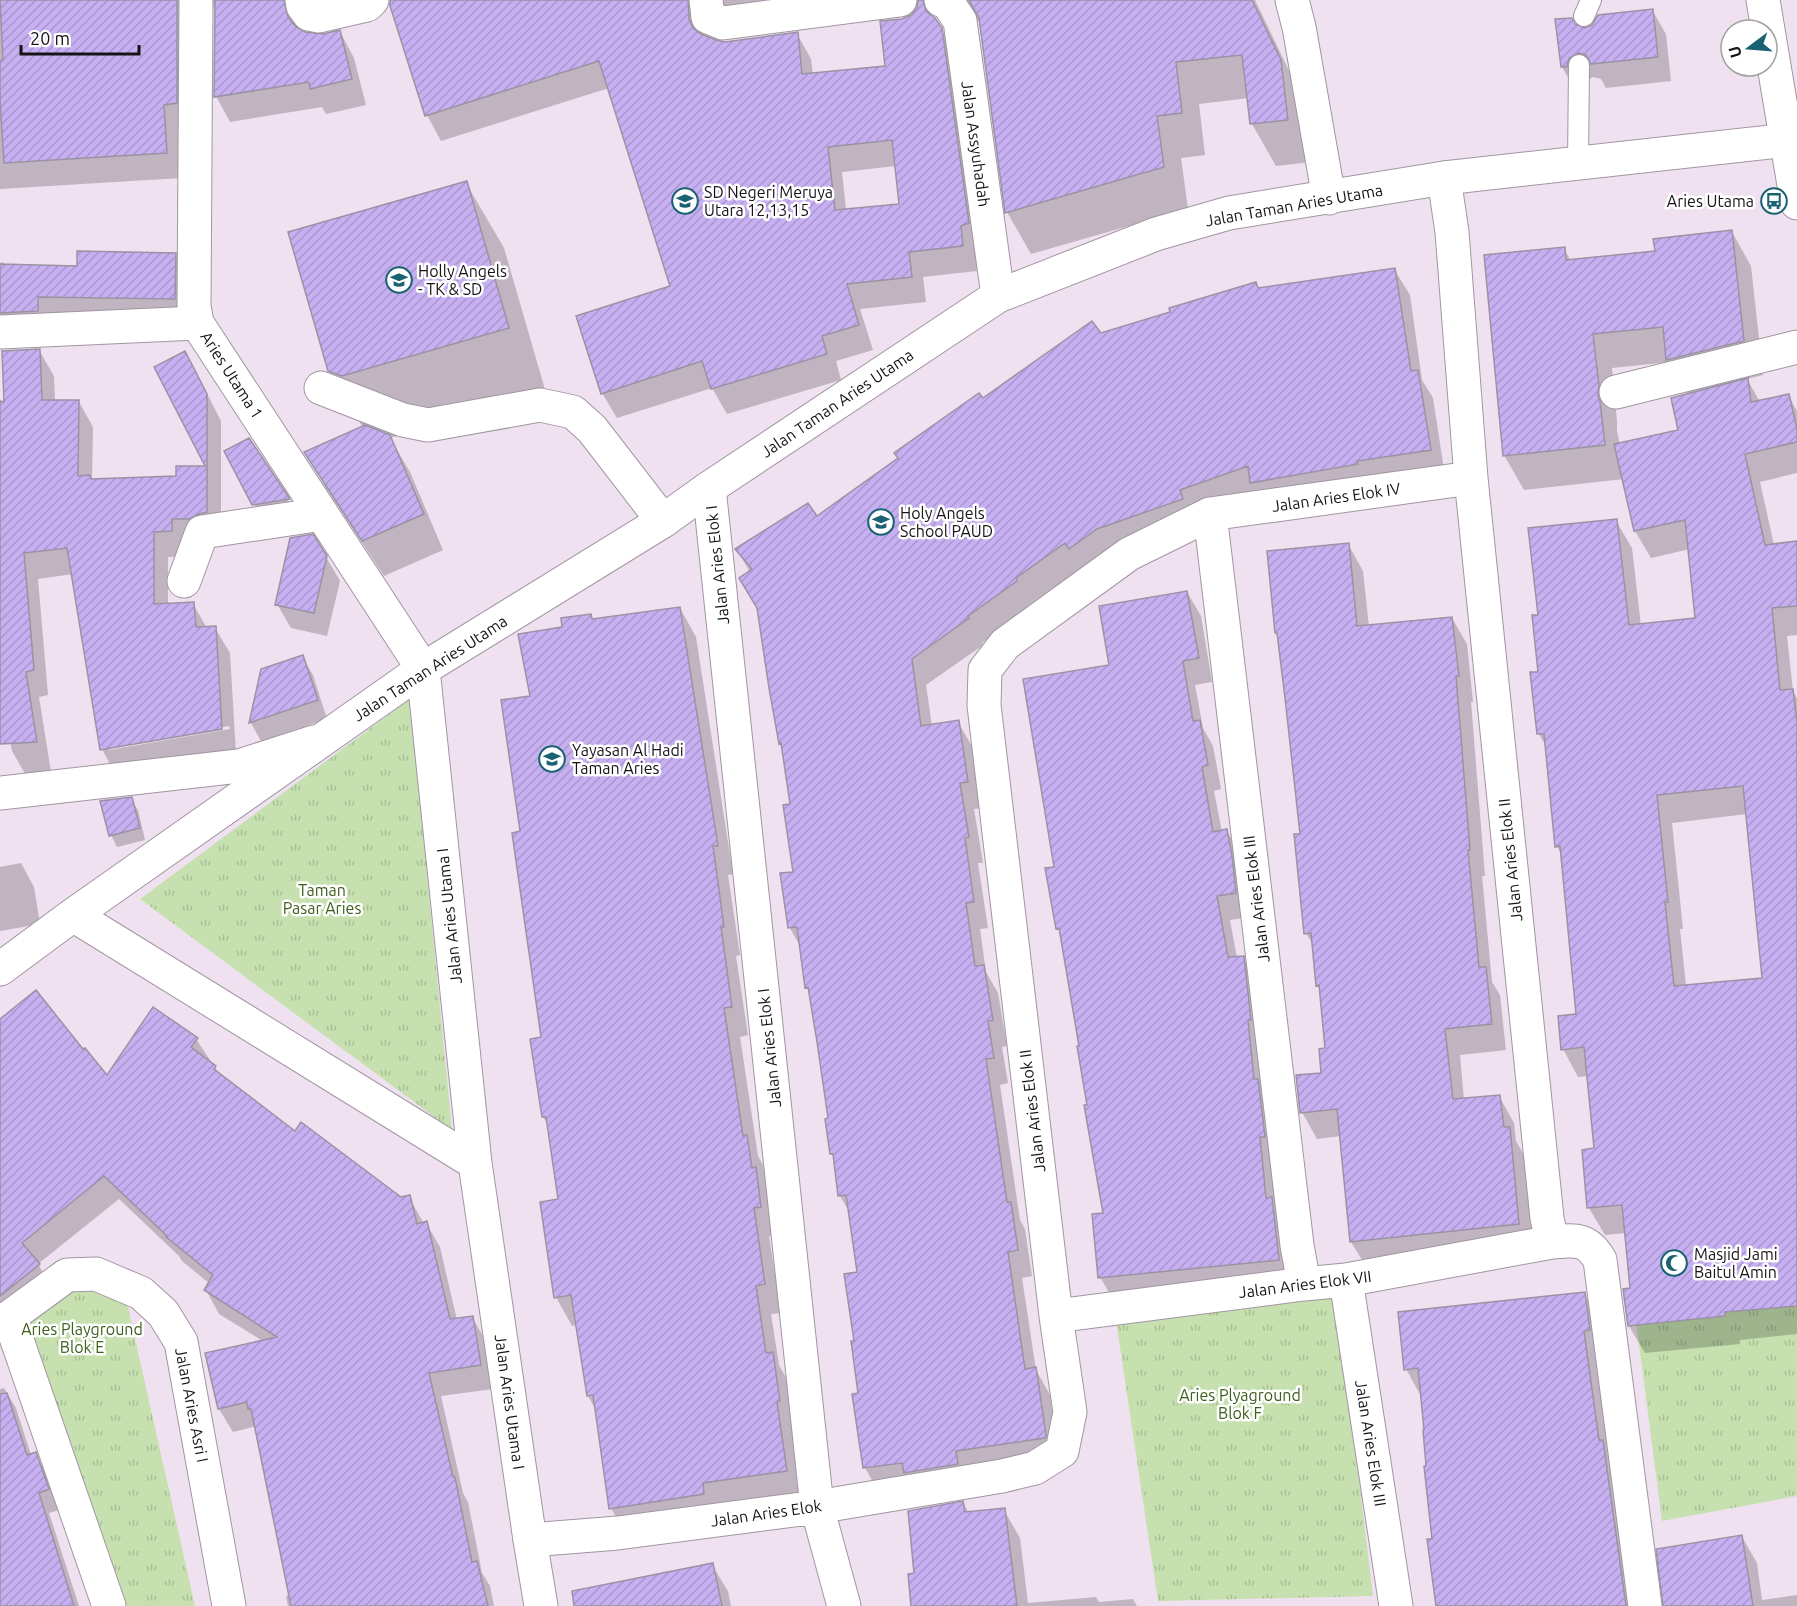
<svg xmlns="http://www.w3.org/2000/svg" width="1797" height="1606" font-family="Ubuntu,sans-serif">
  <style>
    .park { fill: url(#park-tufts) }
    .shadow { fill: #0003; fill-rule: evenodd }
    .building { fill: url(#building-hatch); stroke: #9993a4; stroke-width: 1.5; fill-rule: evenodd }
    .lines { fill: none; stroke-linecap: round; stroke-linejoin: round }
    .service-casing { stroke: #a295a2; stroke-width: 22 }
    .minor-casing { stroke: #a295a2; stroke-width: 35 }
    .tertiary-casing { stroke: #a295a2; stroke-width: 35 }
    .primary-casing { stroke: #a295a2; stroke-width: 35 }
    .service { stroke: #fff; stroke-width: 20 }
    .minor { stroke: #fff; stroke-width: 33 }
    .tertiary { stroke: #fff; stroke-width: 33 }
    .primary { stroke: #fff; stroke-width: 33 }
    .labels { text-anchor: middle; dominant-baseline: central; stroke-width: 5; stroke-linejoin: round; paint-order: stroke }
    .street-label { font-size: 16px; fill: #171217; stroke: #fff }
    .poi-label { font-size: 16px; fill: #171217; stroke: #fff; text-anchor: start }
    .park-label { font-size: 16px; fill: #405e1d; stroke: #fff }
  </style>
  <defs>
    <pattern id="park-tufts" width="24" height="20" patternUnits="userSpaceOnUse" patternTransform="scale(1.5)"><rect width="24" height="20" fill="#c6e1af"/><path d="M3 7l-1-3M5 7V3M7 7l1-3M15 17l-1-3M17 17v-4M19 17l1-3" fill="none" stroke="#a9c096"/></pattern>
    <pattern id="building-hatch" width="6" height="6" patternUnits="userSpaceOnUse" patternTransform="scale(1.5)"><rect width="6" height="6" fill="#c7b0f1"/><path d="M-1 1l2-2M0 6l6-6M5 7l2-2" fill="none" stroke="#aa96ce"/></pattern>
  </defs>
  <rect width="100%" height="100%" fill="#efe1f0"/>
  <path class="park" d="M410 699 452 1130 140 899Z
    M1797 1207V1496L1662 1521 1624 1229Z
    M85 1265 125 1294 195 1606H123L20 1317Z
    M1335 1280 1373 1596 1158 1601 1114 1307Z"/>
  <path class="shadow" d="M0 0H340L299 19 298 30 305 34 323 36 340 32 354 58 366 105 326 114 322 107 230 122 216 96V8L211 6 190 128 178 130 181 178 0 189Z
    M391 0H924L956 55 983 249 975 251 977 271 923 277 926 302 860 309 873 350 836 361 841 380 727 414 712 388 617 418 602 393 672 287 609 88 441 141 427 115ZM913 6 919 8 912 16 903 20 886 67 813 75 811 59 797 34 725 43 702 36 701 29ZM896 166 900 205 846 210 842 172Z
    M966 0H1255L1305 104 1311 162 1276 166 1252 124 1249 98 1199 104 1205 155 1181 158 1188 209 1031 254 1007 212 981 26Z
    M1652 10 1666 34 1671 81 1606 88 1601 79 1593 77 1582 83 1576 91 1562 67 1575 25 1585 30Z
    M466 183 504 248 546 393 390 438 410 472 443 550 384 576 326 488 306 453 363 428 329 370Z
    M1732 232 1751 266 1763 375 1747 379 1760 402 1788 395 1797 411V473L1760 482 1774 545 1797 543V635L1787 636 1793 691 1797 698V1334L1740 1340V1344L1645 1353 1629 1326 1632 1289 1626 1233 1605 1235 1589 1208 1583 1151 1596 1150 1588 1076 1578 1077 1563 1049 1577 1016 1562 856 1557 846 1547 748 1539 734 1540 673 1616 521 1632 548 1641 626 1697 620 1690 549 1651 558 1635 531 1624 479 1524 490 1504 455 1564 249 1571 261 1656 252ZM1669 362 1688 395 1680 431 1620 445 1617 431V421L1612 368ZM1747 814 1764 980 1686 986 1680 929H1683L1672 823Z
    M175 255 189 280V324L0 322V263L3 262 4 265 79 268Z
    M1394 269 1410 295 1422 380 1433 398 1445 476 1267 508 1085 574 1081 568 1029 605 1031 608 982 643 983 645 926 685 932 726 958 722 973 748 982 808 974 809 983 863H978L988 928 980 929 986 972 998 993 1007 1046 1002 1047 1008 1083 1000 1085 1020 1220 1025 1229 1032 1276 1022 1278 1036 1370 1050 1395 1059 1464 880 1494 865 1468 854 1395 860 1394 856 1342 858 1273 850 1213 840 1196 835 1159 832 1154 830 1120 811 994 807 987 801 948 790 928 794 873 792 805 784 750 780 743 759 608 750 572 737 550 816 518 982 400 1100 335 1259 290Z
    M39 350 54 376 55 401 79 402 93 427 92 480 177 478V467L207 468 156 368 199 378 221 421V538L186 557H168V605L193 604 207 628H215L230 653 236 754 116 775 102 749 73 574 38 579 48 695 39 697 51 772 27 777 12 751 0 687V403H6ZM229 726 230 729 109 750V747Z
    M249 440 288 500 302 523 268 529 226 452Z
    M1348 544 1363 571 1369 627 1452 618 1467 644 1473 702H1471L1485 876H1482L1492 982 1500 995 1506 1050 1460 1055 1464 1100 1499 1096 1514 1123 1516 1141 1524 1155 1534 1251 1367 1268 1351 1242 1341 1136 1317 1139 1302 1112 1323 1074 1327 1049 1321 991 1318 985 1314 947 1306 933 1301 835 1279 638 1276 632Z
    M326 557 340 581 327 636 291 628 277 604Z
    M1187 592 1201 616 1212 682 1195 685 1203 728 1213 746 1221 789 1214 791 1222 832 1227 831 1240 855 1249 917 1230 920 1237 958 1243 957 1257 981 1292 1284 1114 1301 1100 1277 1105 1215 1081 1047 1061 935 1058 928 1055 868 1111 666Z
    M680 608 696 637 733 874 728 875 740 955 736 956 748 1035 740 1037 758 1156 763 1165 767 1188 772 1198 777 1235 769 1236 781 1313 771 1314 779 1365 789 1383 802 1500 627 1537 611 1508 596 1410 588 1396 577 1325 572 1326 556 1297 560 1201 549 1126 543 1117 542 1039 522 833 531 697 563 628 590 616 593 621Z
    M302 657 313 675 327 719 261 741 251 723 263 670Z
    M131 799 138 810 145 840 117 847 111 835Z
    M21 863 34 887 40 924 0 931V867Z
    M0 1021 83 1052 107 1077 196 1039 220 1075 295 1133 401 1199 409 1197 424 1224 426 1223 440 1247 457 1320 472 1317 486 1341 493 1389 441 1396 463 1493 468 1502 482 1573 490 1586 494 1606H288L286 1596 290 1595 257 1426 233 1432 219 1409 206 1354 263 1341 219 1314 206 1290 210 1284 182 1261 179 1256 119 1199 38 1264 52 1288 0 1331Z
    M1584 1294 1600 1320 1637 1606H1443L1433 1540 1421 1396 1406 1369Z
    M4 1388 16 1408 31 1455 35 1454 47 1474 59 1510 49 1513 79 1606H0V1389Z
    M963 1503 969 1513 1004 1510 1020 1538 1028 1603 1096 1597 1099 1602 1133 1599 1137 1606H913L916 1575Z
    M1742 1537 1757 1563 1762 1600 1797 1595V1606H1665Z
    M712 1565 728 1591 731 1606H629Z"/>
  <path class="building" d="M0 0H177V103L164 105 167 153 4 163 0 100V61L3 60Z
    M215 0H284L288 17 295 26 305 32 323 34 340 30 352 79 310 89 309 82 214 97Z
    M390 0H688L689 19 693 28 701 34 716 40 725 42 798 32 802 74 885 66 880 21 902 19 911 15 917 8 918 0H923L926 11 935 18 942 28 969 223 961 226 963 246 909 252 912 277 847 284 859 325 822 336 827 354 711 389 702 361 601 394 576 316 670 286 599 61 425 116 390 6ZM892 140 899 204 835 210 828 147Z
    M969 0H1252L1281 60 1288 120 1250 124 1242 55 1176 62 1182 113 1157 116 1164 167 1005 213 979 18Z
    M1653 9 1658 57 1591 64 1586 55 1579 53 1569 58 1567 67H1561L1555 19 1572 18 1575 24 1585 28 1592 25 1598 15Z
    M467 181 509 328 342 376 328 371 288 232Z
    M1732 230 1744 341 1666 360 1663 327 1593 334 1599 386 1598 396 1600 401 1605 445 1503 456 1484 255 1565 247 1566 260 1655 251 1653 239Z
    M77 251 176 253 175 299 38 297V311L0 313V264L77 266Z
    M1395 268 1411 371 1418 370 1431 450 1357 461 1358 464 1250 483 1248 466 1180 490 1183 499 1097 529 1069 549 1065 543 1016 578 1017 581 968 616 969 618 912 659 921 726 959 720 968 782 960 783 969 837 965 838 974 902 966 903 975 966 984 965 993 1020 988 1021 994 1058 986 1059 1007 1202H1011L1018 1250 1008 1252 1025 1369 1036 1367 1046 1435 1045 1438 956 1451 958 1464 904 1473 902 1463 863 1468 852 1394 858 1393 851 1341H854L844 1274 857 1272 846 1195 838 1196 833 1154H830L825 1119 828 1118 817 1042 808 987 805 988 797 927 788 928 780 873 793 872 783 805 790 804 781 743 779 744 769 688 757 608 739 578 752 569 735 549 808 503 817 516 898 458 894 453 979 393 983 398 1092 321 1101 333 1170 312 1169 308 1256 282 1258 288Z
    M40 349 42 400H79L78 476 90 475 91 479 176 476V466H205L154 367 185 351 207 394V512L199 514 189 519H172V531L154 532V604L194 602 196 627 216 626 222 729 100 750 67 548 24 553 34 670 26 672 37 742 0 744V401L4 402 2 351Z
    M1748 378 1751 402 1789 394 1797 429V442L1745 454 1765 545 1797 541V606L1772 608 1780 690 1793 689 1797 723V1306L1725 1312V1316L1628 1326 1623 1289 1630 1288 1622 1205 1587 1208 1582 1150 1594 1148 1584 1047 1561 1050 1558 1016 1576 1014 1560 846 1555 847 1544 734H1537L1530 672H1538L1532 615H1538L1528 528 1617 519 1629 625 1695 618 1685 520 1634 531 1614 444 1678 430 1671 398ZM1743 786 1762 978 1674 986 1665 902H1668L1657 795Z
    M365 425 390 435 424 514 362 541 304 452Z
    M249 438 290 499 252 505 224 451Z
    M313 534 327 556 314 613 275 605 290 538Z
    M1349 543 1357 626 1452 617 1459 676H1456L1470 850H1468L1479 967H1486L1492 1024 1445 1029 1453 1099 1500 1095 1504 1127H1510L1519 1224 1350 1242 1337 1109 1300 1113 1296 1075 1321 1073 1319 1049 1325 1048 1319 985 1316 986 1311 933 1304 934 1294 834H1300L1285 698 1277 633H1275L1267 551Z
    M1187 591 1199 658 1183 661 1193 721 1200 720 1208 765 1202 767 1213 832 1227 829 1232 856 1236 893 1217 896 1228 957 1244 956 1251 1020H1248L1254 1079H1258L1265 1137H1260L1266 1198 1272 1197 1279 1260 1098 1278 1092 1214 1103 1213 1084 1105H1087L1077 1046H1079L1059 928 1056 929 1045 868 1054 867 1023 679 1109 665 1099 606Z
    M680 607 718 846H713L724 927H721L732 1007 724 1008 743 1136 747 1135 752 1168 756 1167 761 1207 754 1208 765 1284 756 1286 766 1353 773 1352 780 1401 777 1402 787 1471 703 1483 704 1494 609 1509 593 1395 587 1396 571 1295 554 1298 540 1202 558 1199 546 1117H542L530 1039 541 1037 512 833 520 831 501 700 530 696 518 634 562 627 561 618 591 614 592 619Z
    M303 655 318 700 249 723 261 669Z
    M132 797 140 828 109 836 100 801Z
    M36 990 83 1049 85 1048 107 1075 153 1007 198 1038 191 1047 216 1066 214 1069 295 1131 301 1122 401 1197 410 1195 417 1224 427 1221 450 1319 473 1316 481 1365 429 1373 453 1477H455L472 1562 477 1561 488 1606H291L251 1409H248L247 1402 218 1409 205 1353 277 1337 204 1290 213 1275 166 1237 167 1236 104 1176 22 1243 40 1264 0 1296V1019Z
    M1585 1292 1590 1330 1584 1331 1599 1440H1603L1626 1606H1436L1427 1539H1432L1424 1466H1426L1423 1430H1424L1418 1368 1404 1370 1398 1312Z
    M7 1393 27 1455 36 1452 49 1489 39 1493 74 1606H0V1394Z
    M963 1501 965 1512 1005 1508 1017 1606H911L908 1574 914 1573 908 1511Z
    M1742 1535 1753 1606H1663L1656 1549Z
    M713 1563 722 1606H574L572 1591Z"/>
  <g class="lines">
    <g class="service-casing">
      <path id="service" d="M1584 16 1591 0
        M1578 164 1579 65"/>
    </g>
    <g class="minor-casing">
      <path id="minor" d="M196 0 194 306 197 323 423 669
        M302 0 303 6 309 14 319 16 367 5 372 0
        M706 0 708 17 723 23 900 0
        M941 0 948 3 960 21 998 296
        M1292 0 1299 27 1329 198
        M1444 178 1452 232 1471 478 1547 1218 1552 1242
        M0 332 197 323
        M321 388 403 420 428 425 540 405 573 412 592 429 663 521
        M1616 392 1797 347
        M709 488 817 1507 844 1606
        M1210 514 1297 1245 1304 1284
        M184 581 202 532 322 514
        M0 793 239 766 314 742
        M1346 1280 1396 1606
        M1056 1316 1304 1284 1346 1280 1552 1242C1576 1240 1587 1238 1600 1260L1645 1606
        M9 1317 109 1606
        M0 1324 67 1275 96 1274 141 1293 163 1313 181 1342 229 1606
        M530 1540 618 1533 817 1507 1002 1476 1035 1468 1062 1451 1070 1412 1056 1316 984 705 985 670 1005 644 1129 554 1210 514 1471 478"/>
    </g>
    <g class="tertiary-casing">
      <path id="tertiary" d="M423 669 475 1163 530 1540 541 1606
        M73 915 475 1163
        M0 969 73 915 423 669 663 521 709 488 998 296 1156 234 1229 213 1444 178 1797 139"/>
    </g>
    <g class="primary-casing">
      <path id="primary" d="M1763 0 1797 203"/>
    </g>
    <use href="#service" class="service"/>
    <use href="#minor" class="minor"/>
    <use href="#tertiary" class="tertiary"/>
    <use href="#primary" class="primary"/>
  </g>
  <defs>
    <g id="school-ring" transform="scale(1.35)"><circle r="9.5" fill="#fff" stroke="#196271" stroke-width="1.5"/><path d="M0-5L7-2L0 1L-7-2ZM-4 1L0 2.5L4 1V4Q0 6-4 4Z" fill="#196271"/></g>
    <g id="bus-ring" transform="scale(1.35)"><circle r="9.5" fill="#fff" stroke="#196271" stroke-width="1.5"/><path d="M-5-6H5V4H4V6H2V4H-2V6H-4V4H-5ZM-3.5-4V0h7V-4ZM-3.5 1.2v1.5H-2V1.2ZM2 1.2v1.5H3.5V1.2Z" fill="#196271"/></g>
    <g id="mosque-ring" transform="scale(1.35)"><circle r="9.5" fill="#fff" stroke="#196271" stroke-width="1.5"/><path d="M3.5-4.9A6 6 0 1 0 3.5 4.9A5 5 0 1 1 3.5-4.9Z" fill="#196271"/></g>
  </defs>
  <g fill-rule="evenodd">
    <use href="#school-ring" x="685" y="201"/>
    <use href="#bus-ring" x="1774" y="201"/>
    <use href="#school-ring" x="399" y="280"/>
    <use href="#school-ring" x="881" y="522"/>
    <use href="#school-ring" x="552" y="759"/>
    <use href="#mosque-ring" x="1674" y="1263"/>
  </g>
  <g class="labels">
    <g class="street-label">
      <text transform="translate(976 144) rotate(82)">Jalan Assyuhadah</text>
      <text transform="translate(1294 205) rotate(-10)">Jalan Taman Aries Utama</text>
      <text transform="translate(232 375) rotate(57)">Aries Utama 1</text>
      <text transform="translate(837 403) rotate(-34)">Jalan Taman Aries Utama</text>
      <text transform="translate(1336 497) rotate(-8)">Jalan Aries Elok IV</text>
      <text transform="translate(717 565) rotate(-96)">Jalan Aries Elok I</text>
      <text transform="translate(430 668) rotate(-33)">Jalan Taman Aries Utama</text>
      <text transform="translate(1510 860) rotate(-96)">Jalan Aries Elok II</text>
      <text transform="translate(1256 899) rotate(-97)">Jalan Aries Elok III</text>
      <text transform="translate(449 916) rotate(-96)">Jalan Aries Utama I</text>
      <text transform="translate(769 1048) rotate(-96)">Jalan Aries Elok I</text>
      <text transform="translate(1032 1111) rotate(-97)">Jalan Aries Elok II</text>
      <text transform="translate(1305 1284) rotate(-7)">Jalan Aries Elok VII</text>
      <text transform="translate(510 1402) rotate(82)">Jalan Aries Utama I</text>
      <text transform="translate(192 1405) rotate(79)">Jalan Aries Asri I</text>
      <text transform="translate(1371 1443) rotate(81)">Jalan Aries Elok III</text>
      <text transform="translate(766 1513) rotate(-8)">Jalan Aries Elok</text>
    </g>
    <g class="poi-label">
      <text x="704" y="192">SD Negeri Meruya<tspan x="704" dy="18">Utara 12,13,15</tspan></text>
      <text x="1754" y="201" text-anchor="end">Aries Utama</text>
      <text x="418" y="271">Holly Angels<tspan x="418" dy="18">- TK &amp; SD</tspan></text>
      <text x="900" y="513">Holy Angels<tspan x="900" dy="18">School PAUD</tspan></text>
      <text x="572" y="750">Yayasan Al Hadi<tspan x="572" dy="18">Taman Aries</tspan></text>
      <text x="1694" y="1254">Masjid Jami<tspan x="1694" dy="18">Baitul Amin</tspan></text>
    </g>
    <g class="park-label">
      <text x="322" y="890">Taman<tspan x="322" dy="18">Pasar Aries</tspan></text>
      <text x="82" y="1329">Aries Playground<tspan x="82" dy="18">Blok E</tspan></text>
      <text x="1240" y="1395">Aries Plyaground<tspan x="1240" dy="18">Blok F</tspan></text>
    </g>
  </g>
  <g transform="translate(1749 48) rotate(254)"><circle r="28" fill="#ffffff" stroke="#a2a0a2" stroke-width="1.5"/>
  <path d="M0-4.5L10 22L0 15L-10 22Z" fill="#196271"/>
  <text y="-9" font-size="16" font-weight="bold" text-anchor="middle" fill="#171217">U</text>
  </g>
  <path d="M21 45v9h118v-9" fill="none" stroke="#171217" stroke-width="3"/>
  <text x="30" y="45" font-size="18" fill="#171217" stroke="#ffffff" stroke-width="4.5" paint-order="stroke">20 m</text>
</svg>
